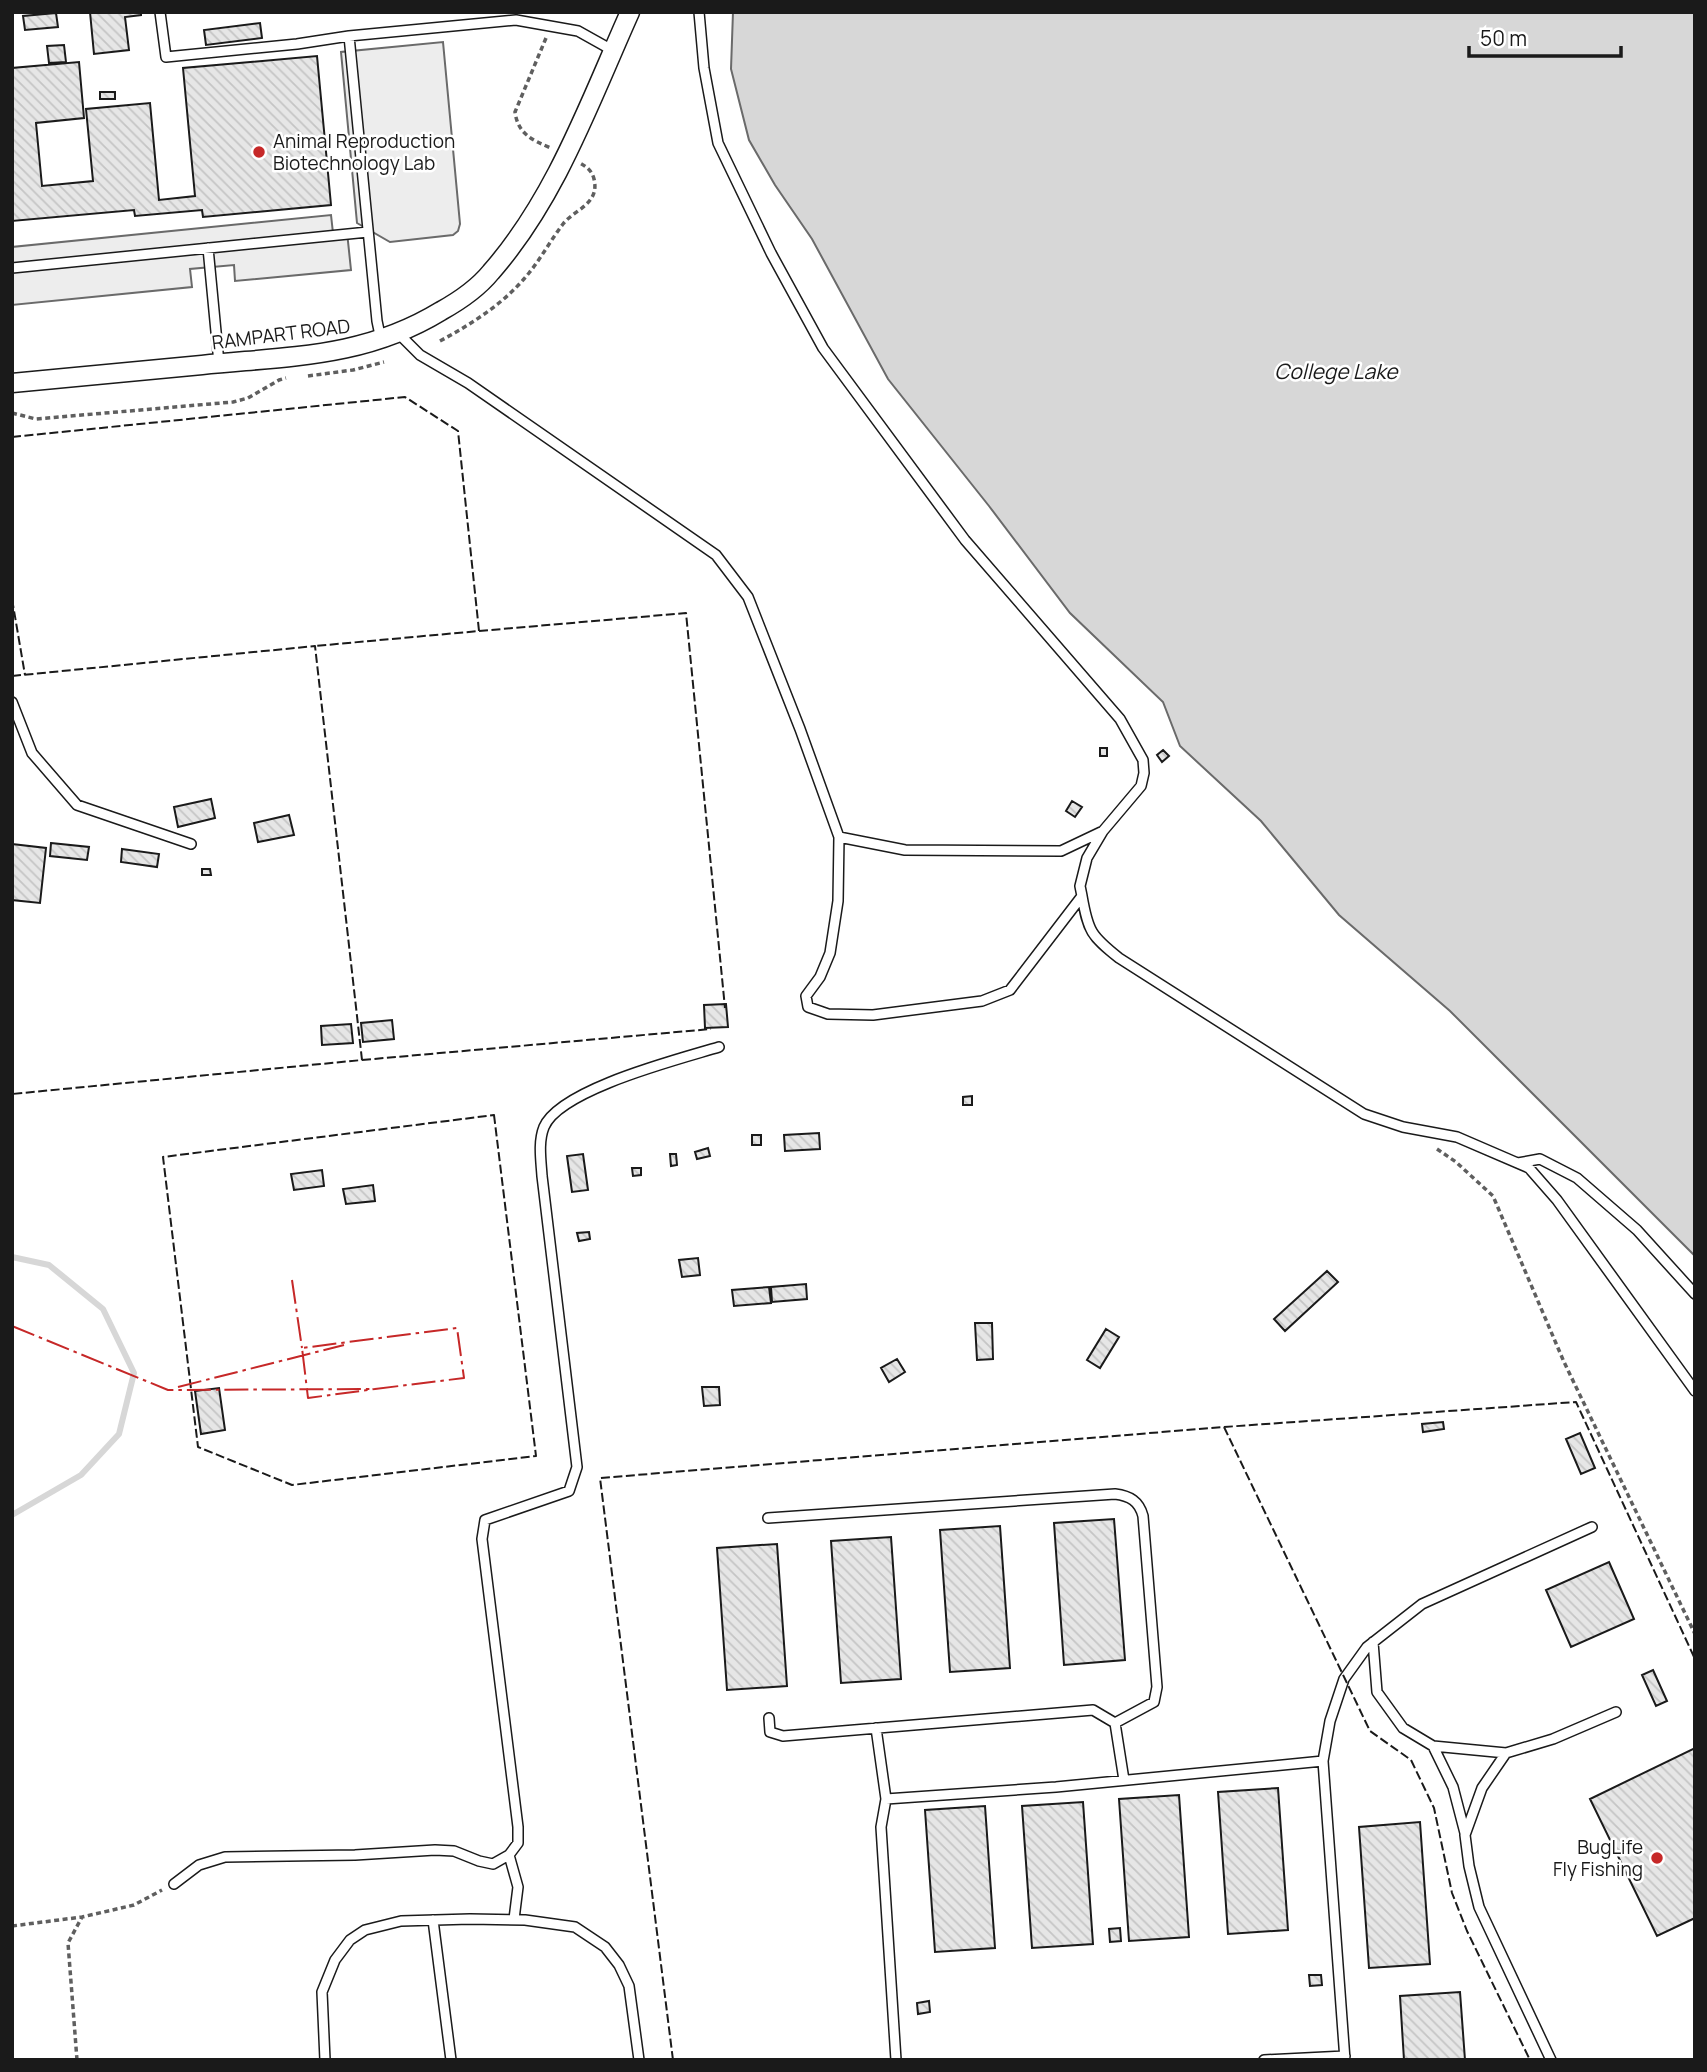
<svg xmlns="http://www.w3.org/2000/svg" width="1707" height="2072" font-family="Manrope,sans-serif">
  <style>
    .built { fill: #ededed; stroke: #6a6a6a; stroke-width: 2 }
    .water { fill: #d7d7d7; stroke: #6a6a6a; stroke-width: 2 }
    .lines { fill: none; stroke-linecap: round; stroke-linejoin: round }
    .stream { stroke: #d7d7d7; stroke-width: 6 }
    .building { fill: url(#building-back-hatch); stroke: #1a1a1a; stroke-width: 2 }
    .service-casing { stroke: #1a1a1a; stroke-width: 12 }
    .minor-casing { stroke: #1a1a1a; stroke-width: 21 }
    .path { stroke: #5f5f5f; stroke-width: 3.5; stroke-dasharray: 5 3.5; stroke-linecap: butt }
    .service { stroke: #fff; stroke-width: 9 }
    .minor { stroke: #fff; stroke-width: 18 }
    .fence { stroke: #1a1a1a; stroke-width: 2; stroke-dasharray: 9 3.5; stroke-linecap: butt }
    .power { stroke: #c62828; stroke-width: 2; stroke-dasharray: 24 5 3.5 5; stroke-linecap: butt }
    .poi-dot { fill: #c62828; stroke: #fff; stroke-width: 2.5 }
    .labels { text-anchor: middle; dominant-baseline: central; stroke-width: 5; stroke-linejoin: round; paint-order: stroke }
    .poi-label { font-size: 19px; fill: #1a1a1a; stroke: #fff; text-anchor: start }
    .street-label { font-size: 19px; fill: #1a1a1a; stroke: #fff }
    .water-label { font-size: 21px; font-style: italic; fill: #1a1a1a; stroke: #fff }
  </style>
  <defs>
    <pattern id="building-back-hatch" width="6" height="6" patternUnits="userSpaceOnUse" patternTransform="scale(1.75)"><rect width="6" height="6" fill="#e6e6e6"/><path d="M-1 5l2 2M0 0l6 6M5-1l2 2" fill="none" stroke="#c5c5c5"/></pattern>
  </defs>
  <rect width="100%" height="100%" fill="#fff"/>
  <path class="built" d="M443 42 460 224 458 231 453 235 390 242 357 223 341 52Z
    M331 215 333 233 347 232 351 270 235 281 234 265 190 269 192 287 12 305V247Z"/>
  <path class="water" d="M733 12H1695V1256L1450 1011 1339 915 1261 821 1180 746 1163 702 1070 613 989 506 888 379 812 239 775 185 749 140 731 69Z"/>
  <g class="lines">
    <path class="stream" d="M12 1257 49 1265 103 1309 134 1373 119 1434 81 1475 12 1515"/>
  </g>
  <path class="building" d="M90 12H141V15L125 17 129 50 94 54Z
    M56 13 58 27 25 30 23 16Z
    M260 23 262 38 206 45 204 30Z
    M64 45 66 62 49 63 47 46Z
    M317 56 331 205 203 217 202 210 135 216 134 210 12 221V68L79 62 84 118 36 123 42 186 93 181 86 109 150 103 159 200 195 196 183 68Z
    M100 92H115V99H100Z
    M1100 748H1107V756H1100Z
    M1163 750 1169 756 1162 762 1157 755Z
    M211 799 215 818 178 827 174 807Z
    M1072 801 1082 807 1075 817 1066 811Z
    M289 815 294 835 258 842 254 823Z
    M51 843 89 847 87 860 50 856Z
    M12 844 46 848 40 903 12 900Z
    M122 849 159 854 157 867 121 862Z
    M202 869H210L211 875H202Z
    M726 1004 728 1027 705 1028 704 1005Z
    M392 1020 394 1039 363 1042 361 1023Z
    M351 1024 353 1043 322 1045 321 1026Z
    M972 1096V1105H963V1097Z
    M819 1133 820 1149 785 1151 784 1135Z
    M752 1135H761V1145H752Z
    M708 1148 710 1156 697 1159 695 1152Z
    M583 1154 588 1190 572 1192 567 1156Z
    M670 1154H676L677 1165 671 1166Z
    M632 1168H641V1175L633 1176Z
    M322 1170 324 1186 294 1190 291 1174Z
    M373 1185 375 1201 346 1204 343 1189Z
    M589 1232 590 1239 579 1241 577 1233Z
    M698 1258 700 1275 682 1277 679 1260Z
    M1327 1271 1338 1282 1285 1331 1274 1319Z
    M806 1284 807 1299 772 1302 771 1287Z
    M769 1287 771 1303 734 1306 732 1290Z
    M975 1323H992L993 1359 977 1360Z
    M1106 1329 1119 1337 1100 1368 1087 1360Z
    M897 1359 905 1372 889 1382 881 1368Z
    M702 1387H719L720 1405 704 1406Z
    M219 1388 225 1430 201 1434 195 1391Z
    M1443 1422 1444 1429 1423 1432 1422 1424Z
    M1580 1433 1595 1468 1581 1474 1566 1439Z
    M1114 1519 1125 1660 1064 1665 1054 1523Z
    M1000 1526 1010 1668 950 1672 940 1530Z
    M891 1537 901 1679 841 1683 831 1541Z
    M777 1544 787 1686 727 1690 717 1548Z
    M1609 1562 1634 1619 1571 1647 1546 1590Z
    M1653 1670 1667 1701 1656 1706 1642 1675Z
    M1695 1748V1918L1657 1936 1590 1799Z
    M1278 1788 1288 1930 1228 1934 1218 1792Z
    M1179 1795 1189 1937 1129 1941 1119 1799Z
    M1083 1802 1093 1944 1032 1948 1022 1806Z
    M985 1806 995 1948 935 1952 925 1810Z
    M1420 1822 1430 1964 1369 1968 1359 1827Z
    M1120 1928 1121 1941 1110 1942 1109 1929Z
    M1309 1975H1321L1322 1985 1310 1986Z
    M1460 1992 1465 2060H1404L1400 1996Z
    M929 2001 930 2012 918 2014 917 2003Z"/>
  <g class="lines">
    <g class="service-casing">
      <path id="service" d="M160 12 166 57 297 44 349 36
        M208 248 219 363
        M12 268 368 232
        M399 334 420 355 468 383 716 555 748 597 800 729 839 837 838 901 830 953 820 977 806 996 808 1007 828 1014 873 1015 982 1001 1010 990 1082 896 1080 886 1087 858 1103 831 1141 786 1144 773 1143 760 1120 719 965 540 823 348 771 253 718 143 704 68 699 12
        M381 340 377 321 349 36 516 20 578 31 612 50
        M12 702 32 753 77 805 191 844
        M839 837 905 850 1061 851 1101 832
        M1082 896C1088 931 1091 936 1119 958L1364 1114 1403 1127 1457 1137 1529 1168 1557 1200 1695 1391
        M1518 1163 1540 1159 1577 1178 1637 1230 1695 1294
        M768 1518 1115 1494C1130 1496 1139 1501 1143 1516L1157 1687 1154 1702 1115 1723 1124 1780
        M1373 1642 1377 1692 1403 1728 1433 1746 1453 1787 1465 1833
        M769 1718 770 1732 783 1736 1093 1710 1115 1723
        M876 1728 886 1799
        M1433 1746 1506 1753
        M174 1884 199 1865 225 1857 355 1855 435 1850 454 1851 479 1861 493 1864 509 1855
        M514 1919 518 1887 509 1855 518 1843V1827L482 1539 485 1520 569 1491 577 1467 542 1176C541 1160 538 1142 544 1127 560 1089 680 1059 719 1047
        M433 1920 451 2060
        M325 2060 322 1992 335 1960 350 1940 365 1930 401 1921 470 1919 525 1920 575 1927 605 1947 619 1965 629 1986 639 2060
        M896 2060 881 1827 886 1799 1056 1787 1323 1761
        M1264 2060 1345 2056
        M1345 2060 1323 1761 1330 1721 1344 1679 1367 1647 1422 1604 1592 1527
        M1551 2060 1479 1907 1469 1866 1465 1835 1482 1788 1506 1753 1553 1739 1616 1712"/>
    </g>
    <g class="minor-casing">
      <path id="minor" d="M12 383C75 377 139 371 202 365 289 356 364 358 441 311 459 301 478 288 491 272 556 198 590 101 630 12"/>
    </g>
    <path class="path" d="M546 38 515 112C518 134 532 140 551 148
      M440 341C473 323 505 303 529 273 541 258 551 240 563 224 575 209 600 204 594 179 592 171 587 167 580 163
      M308 376 353 370 384 362
      M12 413 36 419 233 402 248 398 279 380 286 378
      M1437 1149 1456 1162 1493 1196 1564 1362 1695 1634
      M12 1926 82 1917 134 1905 162 1890
      M77 2060 68 1943 82 1917"/>
    <use href="#service" class="service"/>
    <use href="#minor" class="minor"/>
    <path class="fence" d="M12 437 405 397 458 431 479 631 315 646
      M12 599 25 675
      M479 631 686 613 725 1008
      M12 676 315 646 362 1060 12 1094
      M362 1060 711 1029
      M494 1115 536 1456 292 1485 198 1447 163 1157Z
      M1224 1427 1370 1731 1411 1760 1434 1808 1452 1893 1467 1931 1530 2060
      M673 2060 600 1478 1224 1427 1576 1402 1695 1659"/>
    <path class="power" d="M292 1280 302 1348
      M12 1326 168 1390 375 1389 464 1378 457 1328 302 1348 308 1398 375 1389
      M178 1387 344 1345"/>
  </g>
  <g class="poi-dot">
    <circle cx="259" cy="152" r="7"/>
    <circle cx="1657" cy="1858" r="7"/>
  </g>
  <g class="labels">
    <g class="poi-label">
      <text x="273" y="141">Animal Reproduction<tspan x="273" dy="22">Biotechnology Lab</tspan></text>
      <text x="1643" y="1847" text-anchor="end">BugLife<tspan x="1643" dy="22">Fly Fishing</tspan></text>
    </g>
    <g class="street-label">
      <text transform="translate(281 334) rotate(-7)">RAMPART ROAD</text>
    </g>
    <g class="water-label">
      <text x="1336" y="371">College Lake</text>
    </g>
  </g>
  <rect width="1707" height="2072" fill="none" stroke="#1a1a1a" stroke-width="28"/>
  <path d="M1469 46v10h152v-10" fill="none" stroke="#1a1a1a" stroke-width="3.5"/>
  <text x="1480" y="46" font-size="21" fill="#1a1a1a" stroke="#ffffff" stroke-width="5" paint-order="stroke">50 m</text>
</svg>
